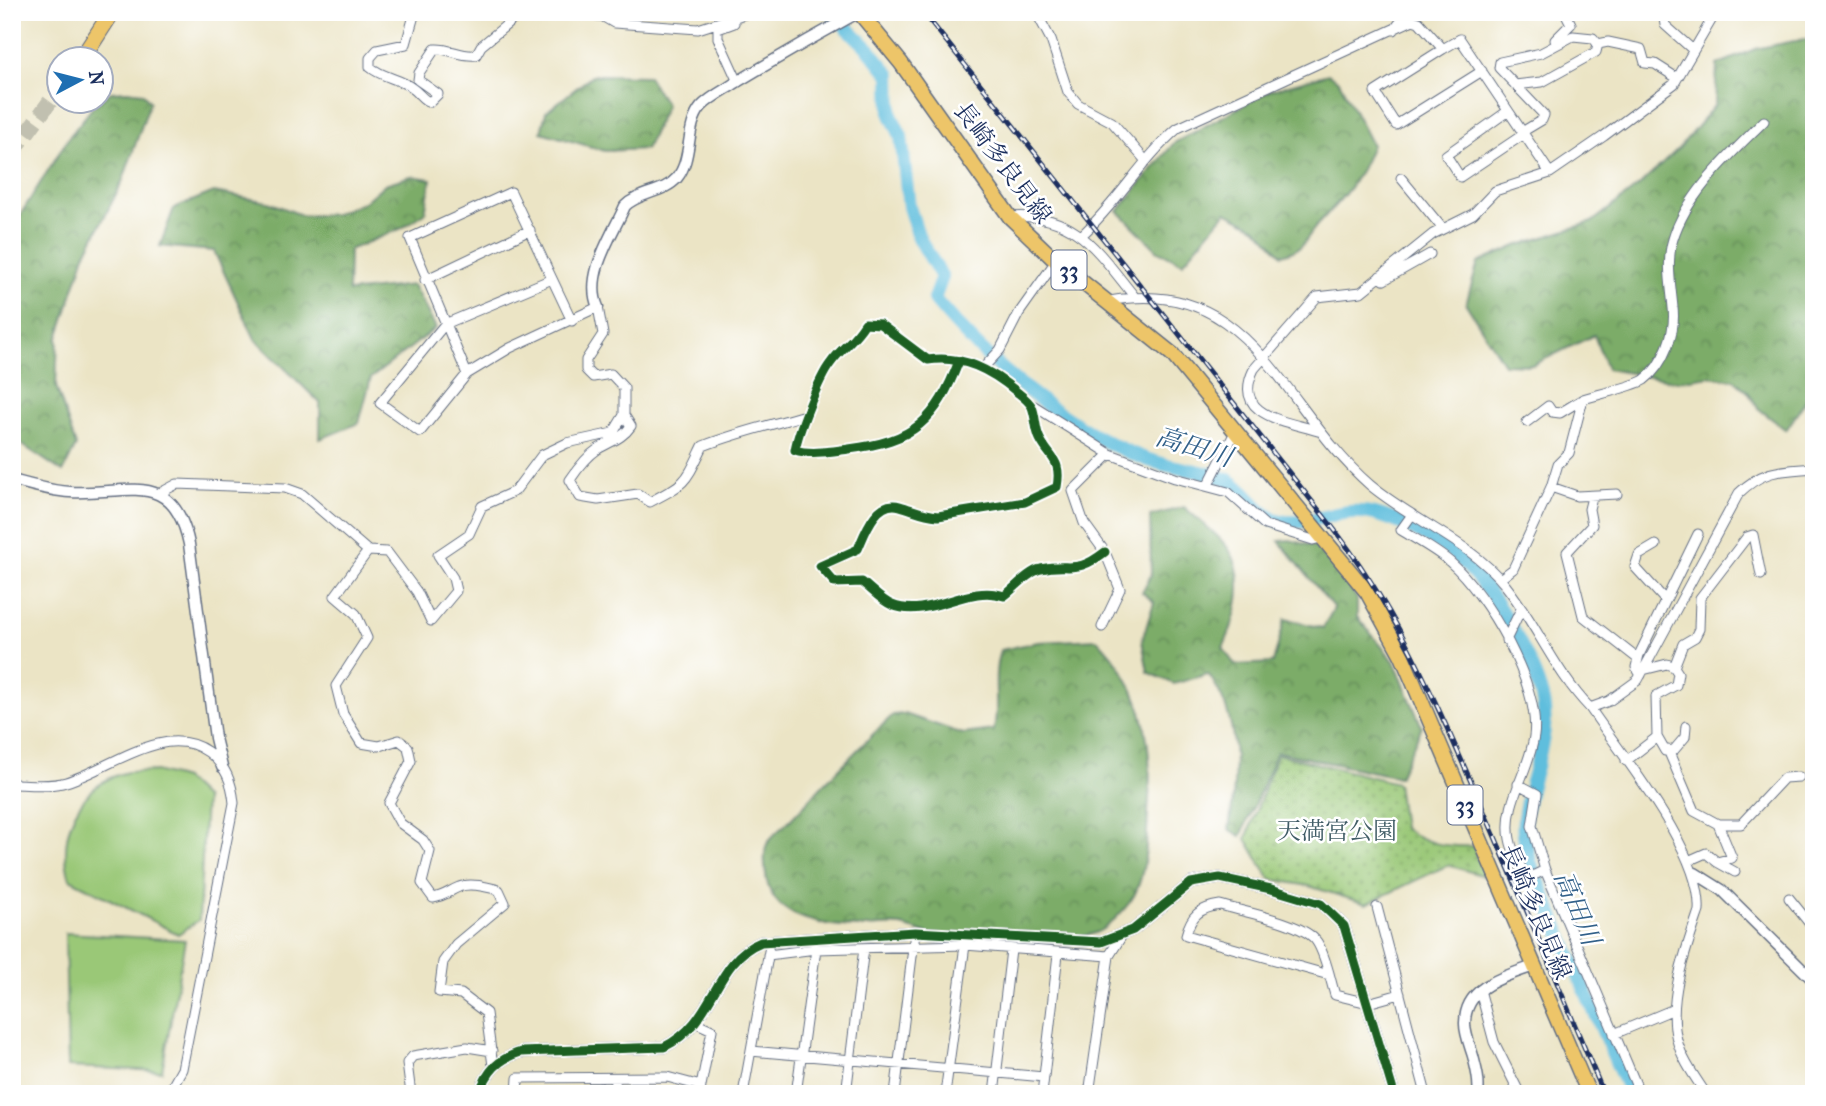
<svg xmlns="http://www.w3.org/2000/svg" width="1826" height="1106" font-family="'IM FELL French Canon','Noto Serif JP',serif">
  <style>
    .forest { fill: url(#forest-crowns); stroke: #4b6e63; stroke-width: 2 }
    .park { fill: url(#park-dots); stroke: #5a7c6a; stroke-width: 2 }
    .garden { fill: #9ac877; stroke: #5a7c6a; stroke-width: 2 }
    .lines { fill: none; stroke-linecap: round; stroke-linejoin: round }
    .river { stroke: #5ebedd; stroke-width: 14 }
    .motorway-tunnel { stroke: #c1c0b0; stroke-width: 16; stroke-dasharray: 16 8; stroke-linecap: butt }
    .minor-casing { stroke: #646e82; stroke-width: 11 }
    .tertiary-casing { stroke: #646e82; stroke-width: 13 }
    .primary-casing { stroke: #646e82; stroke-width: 17 }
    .motorway-casing { stroke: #646e82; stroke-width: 18 }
    .minor { stroke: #fff; stroke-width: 9 }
    .tertiary { stroke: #fff; stroke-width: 10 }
    .primary { stroke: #edc569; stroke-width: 14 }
    .motorway { stroke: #edc569; stroke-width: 16 }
    .rail-casing { stroke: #1b2f5e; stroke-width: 5 }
    .rail { stroke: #fff; stroke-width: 2.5; stroke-dasharray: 8; stroke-linecap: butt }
    .cycleway-casing { stroke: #fff; stroke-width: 13 }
    .cycleway { stroke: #1b5e20; stroke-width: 9 }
    .labels { text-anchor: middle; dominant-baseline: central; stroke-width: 5; stroke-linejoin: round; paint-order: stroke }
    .shield { fill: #fff; stroke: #5f6d8e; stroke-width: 2 }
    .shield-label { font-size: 23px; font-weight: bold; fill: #1b2f5e }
    .street-label { font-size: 24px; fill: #1b2f5e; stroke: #fff }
    .park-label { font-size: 24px; fill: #415d66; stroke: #fff }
    .water-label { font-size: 26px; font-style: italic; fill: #32618a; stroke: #fff }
  </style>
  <defs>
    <pattern id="forest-crowns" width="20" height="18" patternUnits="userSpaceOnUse" patternTransform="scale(1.75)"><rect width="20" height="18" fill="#7bac68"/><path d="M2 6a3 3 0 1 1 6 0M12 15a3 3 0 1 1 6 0" fill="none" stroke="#648c59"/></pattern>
    <pattern id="park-dots" width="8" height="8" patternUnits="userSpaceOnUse" patternTransform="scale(1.75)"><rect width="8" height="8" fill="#9ac877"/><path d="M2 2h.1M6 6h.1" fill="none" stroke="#7da365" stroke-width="1.8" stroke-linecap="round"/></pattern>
  </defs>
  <rect width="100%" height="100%" fill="#fff"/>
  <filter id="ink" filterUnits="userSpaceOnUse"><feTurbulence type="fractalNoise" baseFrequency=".0143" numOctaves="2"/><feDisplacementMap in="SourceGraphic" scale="14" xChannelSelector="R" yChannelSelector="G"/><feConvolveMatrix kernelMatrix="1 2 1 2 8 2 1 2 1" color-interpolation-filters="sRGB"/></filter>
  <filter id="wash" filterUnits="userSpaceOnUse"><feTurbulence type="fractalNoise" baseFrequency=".00686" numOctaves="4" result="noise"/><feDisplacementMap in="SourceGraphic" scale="28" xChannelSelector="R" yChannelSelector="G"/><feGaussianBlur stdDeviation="1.57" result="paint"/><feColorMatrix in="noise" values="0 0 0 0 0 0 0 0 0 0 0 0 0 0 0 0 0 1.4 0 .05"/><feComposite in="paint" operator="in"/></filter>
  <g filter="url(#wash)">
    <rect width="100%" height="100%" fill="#ebe4c5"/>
    <path class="forest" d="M1804 39 1814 40V388L1786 430 1758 408 1748 392 1734 380 1710 376 1677 381 1607 369 1594 335 1533 365 1504 364 1466 304 1478 263 1519 245 1592 222 1640 185 1680 147 1715 105 1717 65 1755 49Z
      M1328 74 1339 81 1372 145C1356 185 1345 195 1317 225 1301 244 1308 247 1282 255L1257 228 1226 212 1183 263 1158 251 1118 211 1174 143 1271 90Z
      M593 75 648 76 666 105 646 149 605 151 541 132 546 112Z
      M127 91 143 93 150 102 123 180 85 255 58 338 56 386 76 446 63 472 12 438V228L69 137 93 107 111 92Z
      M411 176 431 179 425 213 402 228 349 250 348 292 413 285 436 328 371 378 359 423 320 439V403L255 339 214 251 160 246 174 208 214 192 268 202 304 216 335 214 364 202 385 184Z
      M1184 507C1198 520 1217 533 1228 548 1249 577 1236 620 1223 648L1235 665 1273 663 1285 619 1323 628 1334 608 1279 541 1290 540 1317 547 1345 580 1357 599V617L1394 661 1422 727 1399 777 1277 752 1241 836 1229 829C1237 776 1242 719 1208 674L1174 684 1148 672 1142 641 1154 602 1142 592 1151 575 1150 516Z
      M1097 639C1142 684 1153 738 1149 799 1146 830 1149 876 1130 902 1122 912 1107 929 1095 933 1065 945 980 941 947 939 931 937 916 929 901 926 889 924 876 927 864 927 830 927 775 921 767 881 765 871 763 853 767 844 772 834 786 825 793 817 826 782 858 748 893 715L905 714 963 734 994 730C1000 700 991 679 1000 650L1038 642Z"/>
    <path class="park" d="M1277 754 1397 783 1403 828C1427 844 1444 847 1473 846L1484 876 1448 865 1366 904 1309 886 1270 879 1246 839Z"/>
    <path class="garden" d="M156 771 184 779 205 799 199 920 178 934 70 879C56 835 79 782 128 772 137 771 147 772 156 771Z
      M65 933 185 940 162 1071 68 1067Z"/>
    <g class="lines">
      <path class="river" d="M831 12 868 48 890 75 891 115 901 136 909 207 919 238 942 277 934 299C987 363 1065 428 1143 458 1167 468 1212 471 1230 481 1246 490 1257 512 1274 519 1302 530 1333 509 1362 512 1390 514 1441 541 1461 560 1491 587 1528 652 1540 690 1555 734 1528 777 1524 820 1522 833 1527 848 1530 862L1630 1094"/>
    </g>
  </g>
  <g filter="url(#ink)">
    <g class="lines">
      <path class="motorway-tunnel" d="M71 60 74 56
        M12 153 60 88"/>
      <g class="minor-casing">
        <path id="minor" d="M415 12 406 44 377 50 370 58V67C383 78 399 78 412 88 420 93 422 100 430 102L438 94 418 80 419 73 435 49C450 48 461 57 476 55L481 46 522 12
          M537 12 602 16 614 23 698 29 751 12
          M1036 12 1051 40 1068 92 1078 104 1112 122 1146 161
          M1663 12 1665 25 1693 50
          M734 23 718 29V38L738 82
          M1394 30 1408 12
          M1555 40 1571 24 1565 12
          M1598 44 1608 42 1641 49 1645 63 1655 64 1677 78
          M1443 49 1375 92 1396 125 1482 71
          M1515 85 1542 82 1596 52 1598 44 1593 38 1573 36 1541 53 1500 62 1499 68 1544 115 1542 120 1522 132
          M1508 111 1446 155 1460 177 1524 134
          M1401 178 1443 229
          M1010 217C1076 212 1098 252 1134 296
          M1083 234C1118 202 1142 159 1178 128L1413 20 1419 22 1443 49 1460 39 1550 173
          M1380 276 1384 280 1430 254
          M552 279 445 324 380 403 420 432 467 374 510 348 598 307 603 334 586 360V370L593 377 611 374 624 388V415L631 426C622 439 611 441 598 449 586 457 578 468 570 480L580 497 598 500 638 494 650 502C688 482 685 483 703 446 736 433 771 425 805 415
          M425 280 530 230
          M1110 301C1253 274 1281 408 1370 485 1413 521 1470 541 1506 586 1537 625 1555 672 1590 708 1623 757 1703 853 1699 911 1686 949 1667 1000 1677 1040 1682 1060 1695 1077 1706 1094
          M959 361C936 421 914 441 849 449 832 451 811 455 795 450 798 432 819 378 830 364 841 348 854 341 865 323L880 324 928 360C963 355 991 370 1017 392 1022 396 1029 401 1032 407 1036 417 1035 429 1040 439 1050 459 1062 459 1057 487L1025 502 938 516C923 515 914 510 900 506 876 499 865 533 858 549L820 566 835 583 862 582C871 589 882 601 892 605 929 620 968 583 1004 596 1014 589 1029 571 1041 569 1071 562 1074 576 1105 552
          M984 367 1000 350 1019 313 1056 261
          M467 374 410 238 511 192 572 321
          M1031 404 1110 454 1175 478 1228 492 1265 525 1313 540 1325 537
          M1527 422 1548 406 1552 412 1560 413 1583 399
          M1318 431C1286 421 1231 416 1254 369L1317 297 1361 292 1433 234 1473 214 1495 191 1550 173 1604 136 1674 84 1716 12
          M1208 485 1236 430
          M1551 487 1577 496 1617 494
          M160 493 177 484 285 488 302 494 368 551 387 552 417 592 431 621 456 591 453 578 438 555 469 534 482 506 515 491 542 455 567 443 613 433 624 415
          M1592 497 1589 509 1592 525 1567 552 1583 616 1638 659
          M1411 516 1401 530C1417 540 1436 550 1450 562 1487 594 1541 686 1534 736 1530 770 1503 803 1510 839 1512 852 1521 866 1526 879L1545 870
          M1656 545 1639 555 1635 567 1665 600
          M368 551 335 596 356 614 367 638 336 686 343 714 361 743 379 746 399 740 408 747 411 761 389 803 400 823 423 840 430 851 422 883 433 898C445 896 449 891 459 887 470 882 488 887 499 890L505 903 456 944 443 962 439 992 461 994 486 1013 493 1066
          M1500 579 1513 569 1551 487 1558 464 1569 453 1583 399C1596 395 1635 386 1644 380 1664 365 1676 332 1673 308 1671 285 1666 261 1673 239 1687 193 1730 155 1764 121
          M1102 627 1120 589 1105 552 1084 523 1073 491 1110 454
          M1506 640 1521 609
          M1674 667 1683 644 1695 637 1699 629 1700 598 1747 537 1753 535 1761 575
          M1641 675 1636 667 1639 655 1698 534
          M1590 708 1609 701 1638 680 1739 493C1764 469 1780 471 1814 468
          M1657 737 1665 751 1674 750 1685 737 1686 726
          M1668 750 1694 811 1718 824 1732 858 1717 862 1706 853 1688 861
          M1626 761 1657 737 1656 696 1676 685 1678 673 1674 667 1667 664 1643 670
          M12 784C30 784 50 787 66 782 110 769 165 721 208 752 226 766 232 782 234 803L182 1069 168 1094
          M1518 784 1537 794 1532 826 1545 870 1640 1094
          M1718 824H1741L1784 778 1799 777
          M1717 862 1735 872
          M1789 898 1814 929
          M1377 907 1426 1094
          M768 955 816 949 965 945 1109 956
          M1329 975 1186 935C1191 915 1200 908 1220 905 1244 912 1305 923 1317 942 1326 956 1330 979 1335 995L1368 1003 1400 994
          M1480 990 1494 1042 1520 1094
          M697 1023 712 1030 701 1086
          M1614 1034 1674 1009
          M751 1051 1044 1077
          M411 1094 407 1063 413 1056 467 1047 492 1051
          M517 1094 518 1078 667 1077 701 1086 700 1094
          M612 1094 616 1079
          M743 1094 769 951
          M796 1094 816 949
          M846 1094 864 948
          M895 1094 915 932
          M945 1094 965 945
          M994 1094 1011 950
          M1042 1094 1058 954
          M1089 1094 1109 956 1121 937"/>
      </g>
      <g class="tertiary-casing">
        <path id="tertiary" d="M598 307C584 275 612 236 625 206 639 192 664 193 677 178 693 158 685 127 701 107 710 97 725 90 737 82 777 58 817 35 859 12
          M12 480C31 485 50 491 70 492 128 495 173 468 189 544L215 738 222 767
          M1695 873 1722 890 1814 981
          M479 1094C487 1071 498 1059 521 1052L664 1047C716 1022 713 961 761 942L915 932 1101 942 1133 930 1191 883 1220 878 1271 889 1321 904 1344 926 1394 1094
          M1478 1094C1480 1081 1476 1068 1473 1056 1470 1046 1465 1034 1465 1024 1464 986 1506 976 1534 966"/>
      </g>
      <g class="primary-casing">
        <path id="primary" d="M859 12 901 63 1010 217 1056 261 1172 354 1367 592 1402 656 1589 1094"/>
      </g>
      <g class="motorway-casing">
        <path id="motorway" d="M81 60 112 12"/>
      </g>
      <use href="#minor" class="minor"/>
      <use href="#tertiary" class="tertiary"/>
      <use href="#primary" class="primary"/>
      <use href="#motorway" class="motorway"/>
      <g class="rail-casing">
        <path id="rail" d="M923 12 1330 524C1392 603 1428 684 1468 775 1515 881 1559 988 1604 1094"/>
      </g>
      <use href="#rail" class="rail"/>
      <g class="cycleway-casing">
        <path id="cycleway" d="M959 361C936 421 914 441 849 449 832 451 811 455 795 450 798 432 819 378 830 364 841 348 854 341 865 323L880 324 928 360C963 355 991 370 1017 392 1022 396 1029 401 1032 407 1036 417 1035 429 1040 439 1050 459 1062 459 1057 487L1025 502 938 516C923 515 914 510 900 506 876 499 865 533 858 549L820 566 835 583 862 582C871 589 882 601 892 605 929 620 968 583 1004 596 1014 589 1029 571 1041 569 1071 562 1074 576 1105 552
          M479 1094C487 1071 498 1059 521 1052L664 1047C716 1022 713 961 761 942L915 932 1101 942 1133 930 1191 883 1220 878 1271 889 1321 904 1344 926 1394 1094"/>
      </g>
      <use href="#cycleway" class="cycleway"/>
    </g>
  </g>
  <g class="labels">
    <g class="shield">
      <rect x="1051.5" y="250.5" width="35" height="39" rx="5"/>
      <rect x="1447.5" y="785.5" width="35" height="39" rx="5"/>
    </g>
    <g class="shield-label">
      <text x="1069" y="270">33</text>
      <text x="1465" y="805">33</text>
    </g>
    <g class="street-label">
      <text transform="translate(1003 163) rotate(53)">長崎多良見線</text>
      <text transform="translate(1536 912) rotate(67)">長崎多良見線</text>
    </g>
    <g class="park-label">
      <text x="1337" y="831">天満宮公園</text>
    </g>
    <g class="water-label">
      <text transform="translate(1194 447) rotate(17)">高田川</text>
      <text transform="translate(1577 908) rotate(67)">高田川</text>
    </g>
  </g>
  <rect width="1826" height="1106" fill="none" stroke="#fff" stroke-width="42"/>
  <g transform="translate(80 80) rotate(83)"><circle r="33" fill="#ffffff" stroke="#a4acbf" stroke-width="2"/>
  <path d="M0-5L12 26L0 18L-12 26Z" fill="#1f6fb2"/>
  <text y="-10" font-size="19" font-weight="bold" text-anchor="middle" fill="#1b2f5e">N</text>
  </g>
</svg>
